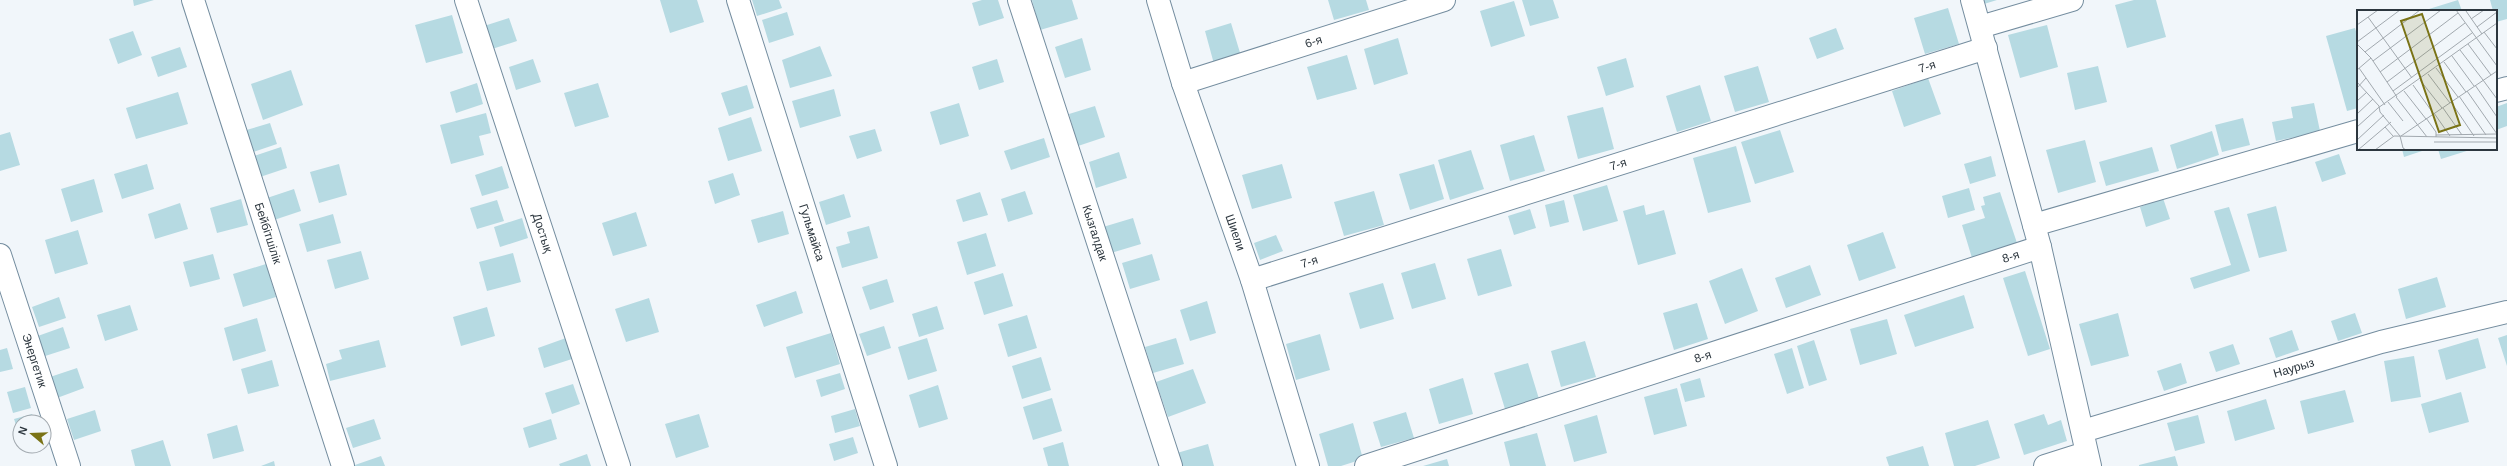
<svg xmlns="http://www.w3.org/2000/svg" width="2507" height="466" font-family="Arial,sans-serif">
  <style>
    .building { fill: #b6dae2 }
    .lines { fill: none; stroke-linecap: round; stroke-linejoin: round }
    .minor-casing { stroke: #748d9f; stroke-width: 24 }
    .minor { stroke: #fff; stroke-width: 22 }
    .labels { text-anchor: middle; dominant-baseline: central; stroke-width: 3.5; stroke-linejoin: round; paint-order: stroke }
    .street-label { font-size: 12px; fill: #2c363e; stroke: #f1f6fa }
    .inset-road { fill: none; stroke: #a2a9af; stroke-width: 1 }
    .view { fill: #7a7316; fill-opacity: 0.15; stroke: #7a7316; stroke-width: 2 }
    .inset-edge { fill: none; stroke: #2c363e; stroke-width: 2 }
  </style>
  <rect width="100%" height="100%" fill="#f1f6fa"/>
  <path class="building" d="M133 0H154L134 6Z
    M660 0H697L704 22 670 33Z
    M752 0H779L782 8 757 16Z
    M982 0H998L1004 18 979 26 972 3Z
    M1032 0H1072L1078 19 1040 30Z
    M1328 0H1366L1369 10 1334 20Z
    M1522 0H1553L1559 18 1530 26Z
    M1982 0H1997L1984 4Z
    M2134 0H2156L2166 37 2127 48 2115 5Z
    M2458 0 2462 11H2430L2429 9Z
    M2490 0H2507V19L2496 22V11H2493Z
    M1514 1 1525 36 1491 47 1480 11Z
    M1948 8 1959 44 1925 54 1914 18Z
    M787 12 794 35 769 43 762 20Z
    M452 15 463 53 426 63 415 25Z
    M509 18 517 41 492 49 484 26Z
    M1231 23 1241 56 1214 64 1205 31Z
    M2047 25 2058 67 2020 78 2008 35Z
    M1836 28 1844 49 1817 59 1809 38Z
    M2355 28 2358 38V108L2347 111 2326 36Z
    M133 31 142 55 118 64 109 39Z
    M1082 38 1091 70 1065 78 1055 47Z
    M1398 38 1408 74 1374 85 1364 49Z
    M820 46 832 76 790 88 782 60Z
    M180 47 187 67 158 77 151 57Z
    M1347 55 1357 89 1317 100 1307 67Z
    M1626 58 1634 87 1606 96 1597 67Z
    M533 59 541 82 516 90 509 67Z
    M997 59 1004 82 979 90 972 67Z
    M1758 66 1769 102 1735 112 1724 76Z
    M2098 66 2107 102 2075 110 2067 73Z
    M291 70 303 105 263 120 251 84Z
    M1928 78 1941 114 1904 127 1892 91Z
    M477 83 483 104 456 113 450 92Z
    M598 83 609 117 575 127 564 93Z
    M747 85 754 108 729 116 721 93Z
    M1700 85 1711 121 1677 132 1666 96Z
    M834 89 841 116 800 128 792 101Z
    M178 92 188 124 136 139 126 108Z
    M959 103 969 136 940 145 930 112Z
    M2314 103 2320 131 2297 143 2296 137 2276 141 2272 122 2293 118 2291 107Z
    M2507 103V126L2496 130V107Z
    M1095 106 1105 137 1078 146 1069 114Z
    M1603 107 1614 149 1578 159 1567 116Z
    M486 113 491 133 479 136 484 155 451 164 440 125Z
    M751 117 762 151 728 161 718 128Z
    M2243 118 2250 145 2222 152 2215 125Z
    M270 123 277 144 250 153 243 131Z
    M875 129 882 151 857 159 849 136Z
    M1780 130 1794 172 1755 184 1741 142Z
    M2212 131 2219 155 2177 169 2170 145Z
    M10 132 20 165 0 171V135Z
    M1534 135 1545 171 1510 181 1500 145Z
    M1044 138 1050 157 1011 170 1004 151Z
    M2085 140 2096 182 2058 193 2046 150Z
    M1736 146 1751 202 1708 213 1693 158Z
    M281 147 287 168 260 177 254 156Z
    M2152 147 2159 171 2106 186 2099 162Z
    M2402 149H2428L2404 157Z
    M2438 149H2473L2441 159Z
    M1471 150 1484 189 1450 200 1438 160Z
    M1119 152 1127 178 1096 188 1089 162Z
    M2339 154 2346 174 2322 182 2315 162Z
    M1991 156 1996 176 1970 184 1964 164Z
    M147 164 154 189 122 199 114 174Z
    M339 164 347 195 319 203 310 172Z
    M1282 164 1292 198 1252 209 1242 175Z
    M1434 164 1444 199 1410 210 1399 174Z
    M502 166 509 188 482 196 475 175Z
    M733 173 740 195 715 204 708 181Z
    M94 179 103 212 71 222 61 189Z
    M1607 185 1618 221 1583 231 1573 195Z
    M1969 188 1975 210 1948 218 1942 196Z
    M294 189 301 211 274 220 267 198Z
    M1025 191 1033 214 1008 222 1001 199Z
    M1374 191 1384 225 1344 236 1334 202Z
    M980 192 988 215 963 222 956 200Z
    M2000 192 2017 243 1972 258 1962 225 1985 218 1981 206 1985 205 1983 197Z
    M844 194 851 217 826 225 819 202Z
    M2163 198 2170 219 2146 227 2140 207Z
    M241 199 248 225 217 233 210 208Z
    M497 200 504 221 477 229 470 208Z
    M1564 200 1569 222 1550 227 1545 205Z
    M180 203 188 229 155 239 148 214Z
    M1644 205 1646 215 1664 210 1676 254 1638 265 1623 211Z
    M2276 206 2287 251 2259 258 2247 214Z
    M2229 207 2250 271 2194 289 2190 278 2231 265 2214 211Z
    M1530 209 1536 228 1514 235 1508 216Z
    M783 211 789 234 758 243 751 220Z
    M636 212 647 246 613 256 602 223Z
    M333 214 341 243 307 252 299 224Z
    M522 218 528 238 500 247 494 227Z
    M1133 218 1141 244 1111 253 1103 227Z
    M869 226 878 258 842 268 836 247 850 243 847 232Z
    M78 230 88 264 55 274 45 240Z
    M1883 232 1896 268 1859 281 1847 245Z
    M986 233 996 266 967 275 957 242Z
    M1276 235 1283 251 1260 260 1254 243Z
    M1501 249 1512 286 1478 296 1467 259Z
    M361 251 369 279 335 289 327 260Z
    M513 253 521 282 487 291 479 262Z
    M213 254 220 279 190 287 183 262Z
    M1152 254 1160 280 1130 289 1122 263Z
    M1435 263 1446 299 1412 309 1401 273Z
    M266 264 276 297 243 307 233 274Z
    M1810 265 1821 295 1786 308 1775 278Z
    M1742 268 1758 311 1725 324 1709 281Z
    M2025 271 2050 349 2028 356 2003 278Z
    M1003 273 1013 306 984 315 974 282Z
    M2437 277 2446 307 2406 319 2398 289Z
    M887 279 894 302 870 310 862 287Z
    M1383 283 1394 319 1360 329 1349 293Z
    M796 291 803 313 764 327 756 305Z
    M1964 295 1974 328 1915 347 1904 315Z
    M59 297 66 318 39 327 32 307Z
    M649 298 659 332 626 342 615 309Z
    M1207 301 1216 333 1190 341 1180 310Z
    M1697 303 1708 339 1674 350 1663 313Z
    M130 305 138 330 105 341 97 315Z
    M937 306 944 329 919 337 912 314Z
    M487 307 495 336 461 346 453 317Z
    M2118 313 2129 356 2091 366 2079 324Z
    M2355 313 2362 333 2338 341 2331 321Z
    M1027 315 1037 348 1008 357 998 324Z
    M257 318 266 351 233 361 224 328Z
    M1887 319 1897 354 1860 365 1850 329Z
    M884 326 891 348 867 356 859 334Z
    M63 327 70 348 42 357 35 337Z
    M2292 330 2299 350 2276 358 2269 338Z
    M831 333 840 364 795 378 786 347Z
    M1320 334 1330 370 1296 380 1286 344Z
    M2507 335V366L2498 338Z
    M566 338 572 359 544 368 538 348Z
    M927 338 937 371 908 380 898 347Z
    M1176 338 1184 364 1153 373 1145 347Z
    M2478 338 2486 368 2446 380 2438 350Z
    M379 340 386 367 330 381 326 364 342 359 339 350Z
    M1814 340 1827 380 1809 386 1797 346Z
    M1585 341 1596 377 1561 387 1551 351Z
    M2233 344 2240 364 2216 372 2209 352Z
    M7 348 13 369 0 372V350Z
    M1792 348 1804 388 1787 394 1774 354Z
    M2414 356 2421 397 2391 402 2384 361Z
    M1041 357 1051 390 1022 399 1012 366Z
    M272 360 279 386 248 394 241 369Z
    M1528 363 1539 399 1505 409 1494 373Z
    M2181 363 2187 383 2164 391 2157 371Z
    M77 368 84 388 57 398 50 377Z
    M1193 369 1206 403 1168 417 1156 382Z
    M840 373 845 389 821 397 816 380Z
    M1463 378 1473 414 1439 424 1429 389Z
    M1700 378 1705 397 1685 402 1680 384Z
    M573 384 580 404 552 414 545 393Z
    M938 385 948 419 919 428 909 395Z
    M25 387 31 408 13 413 7 392Z
    M1677 388 1687 426 1654 435 1644 397Z
    M2345 390 2354 422 2308 434 2300 401Z
    M2461 392 2469 422 2429 433 2421 404Z
    M1052 398 1062 431 1033 440 1023 407Z
    M2266 399 2275 429 2235 441 2227 411Z
    M855 409 860 426 835 433 831 416Z
    M95 410 101 431 74 440 67 419Z
    M1406 412 1414 438 1381 447 1373 422Z
    M32 414 35 422H20V437L14 419Z
    M699 414 709 447 676 458 665 424Z
    M2044 414 2048 425 2061 420 2067 441 2024 455 2014 424Z
    M1597 415 1607 453 1574 462 1564 425Z
    M2198 415 2205 443 2175 451 2167 423Z
    M374 419 381 439 353 448 346 428Z
    M551 419 557 439 529 448 523 428Z
    M1988 420 2000 458 1975 466H1954L1945 433Z
    M1353 423 1363 459 1341 466H1328L1319 434Z
    M237 425 244 451 213 459 207 434Z
    M1537 433 1546 466H1510L1504 442Z
    M853 437 858 453 834 461 829 444Z
    M163 440 171 466H135L131 450Z
    M1063 442 1069 466H1048L1043 448Z
    M1208 444 1214 466H1181L1177 453Z
    M1923 446 1929 466H1889L1886 457Z
    M587 454 591 466H560L559 464Z
    M381 456 385 466H352Z
    M2175 456 2178 466H2139V465Z
    M1447 459 1449 466H1423Z
    M274 461 275 466H261Z"/>
  <g class="lines">
    <g class="minor-casing">
      <g id="minor">
        <path id="s1" d="M193 0 343 466"/>
        <path id="s2" d="M466 0 619 466"/>
        <path id="s3" d="M738 0 886 466"/>
        <path id="s4" d="M1019 0 1171 466"/>
        <path id="s5" d="M1158 0 1183 83 1252 280 1308 466"/>
        <path d="M1972 0 2040 247 2090 466"/>
        <path d="M1980 27 2072 0"/>
        <path id="s6" d="M1183 83 1444 0"/>
        <path d="M2496 91 2507 88"/>
        <path d="M2034 225 2358 131"/>
        <path id="s7" d="M0 255 69 466"/>
        <path id="s8" d="M1252 280 1986 48"/>
        <path id="s9" d="M2083 431 2381 342 2507 312"/>
        <path id="s10" d="M1366 466 2040 247"/>
        <path d="M2045 466 2086 453"/>
      </g>
    </g>
    <use href="#minor" class="minor"/>
  </g>
  <g class="labels">
    <g class="street-label">
      <text stroke="none"><textPath href="#s6" startOffset="137">6-я</textPath></text>
      <text stroke="none"><textPath href="#s8" startOffset="708">7-я</textPath></text>
      <text stroke="none"><textPath href="#s8" startOffset="384">7-я</textPath></text>
      <text stroke="none"><textPath href="#s5" startOffset="245">Шиели</textPath></text>
      <text stroke="none"><textPath href="#s1" startOffset="245">Бейбітшілік</textPath></text>
      <text stroke="none"><textPath href="#s2" startOffset="245">Достық</textPath></text>
      <text stroke="none"><textPath href="#s3" startOffset="244">Гульмайса</textPath></text>
      <text stroke="none"><textPath href="#s4" startOffset="245">Кызгалдак</textPath></text>
      <text stroke="none"><textPath href="#s10" startOffset="678">8-я</textPath></text>
      <text stroke="none"><textPath href="#s8" startOffset="60">7-я</textPath></text>
      <text stroke="none"><textPath href="#s10" startOffset="354">8-я</textPath></text>
      <text stroke="none"><textPath href="#s7" startOffset="111">Энергетик</textPath></text>
      <text stroke="none"><textPath href="#s9" startOffset="220">Наурыз</textPath></text>
    </g>
  </g>
  <g transform="translate(2357 10)">
    <rect width="140" height="140" fill="#f1f6fa"/>
    <path class="inset-road" d="M99 0 140 56M111 0 109 1 125 24M11 7 55 68M114 9 127 0M0 15 21 0M120 17 140 2M127 22 140 39M0 32 43 0M0 34 14 48 40 87M111 34 134 65M103 40 126 70M8 42 63 0M95 46 117 76M16 51 84 0M87 52 109 82M2 58 28 95M79 58 101 87M0 60 14 48M23 62 101 3M71 64 93 93M63 70 85 98M126 70 140 89M0 72 22 96 23 102 43 126 46 138 49 140M30 72 108 13M56 75 76 103M118 75 140 107M0 78 9 68M36 81 115 23M47 81 69 109M110 81 140 124M102 86 129 125M39 87 70 127M0 91 10 82M31 92 46 111M94 92 117 126M86 98 105 125M77 103 93 126M0 104 16 89M69 108 79 122V127M0 117 21 98 140 13M28 117 36 126M79 125 139 124M44 126 140 61M0 130 27 105M77 132H140M1 140 34 112M18 140 37 126 140 128"/>
    <path class="view" d="M65 4 103 115 82 122 44 11Z"/>
    <rect width="140" height="140" class="inset-edge"/>
  </g>
  <g transform="translate(32 434) rotate(289)"><circle r="19" fill="#f1f6fa" stroke="#a2a9af"/>
  <path d="M0-3L7 15L0 10L-7 15Z" fill="#7a7316"/>
  <text y="-6" font-size="11" font-weight="bold" text-anchor="middle" fill="#2c363e">N</text>
  </g>
</svg>
